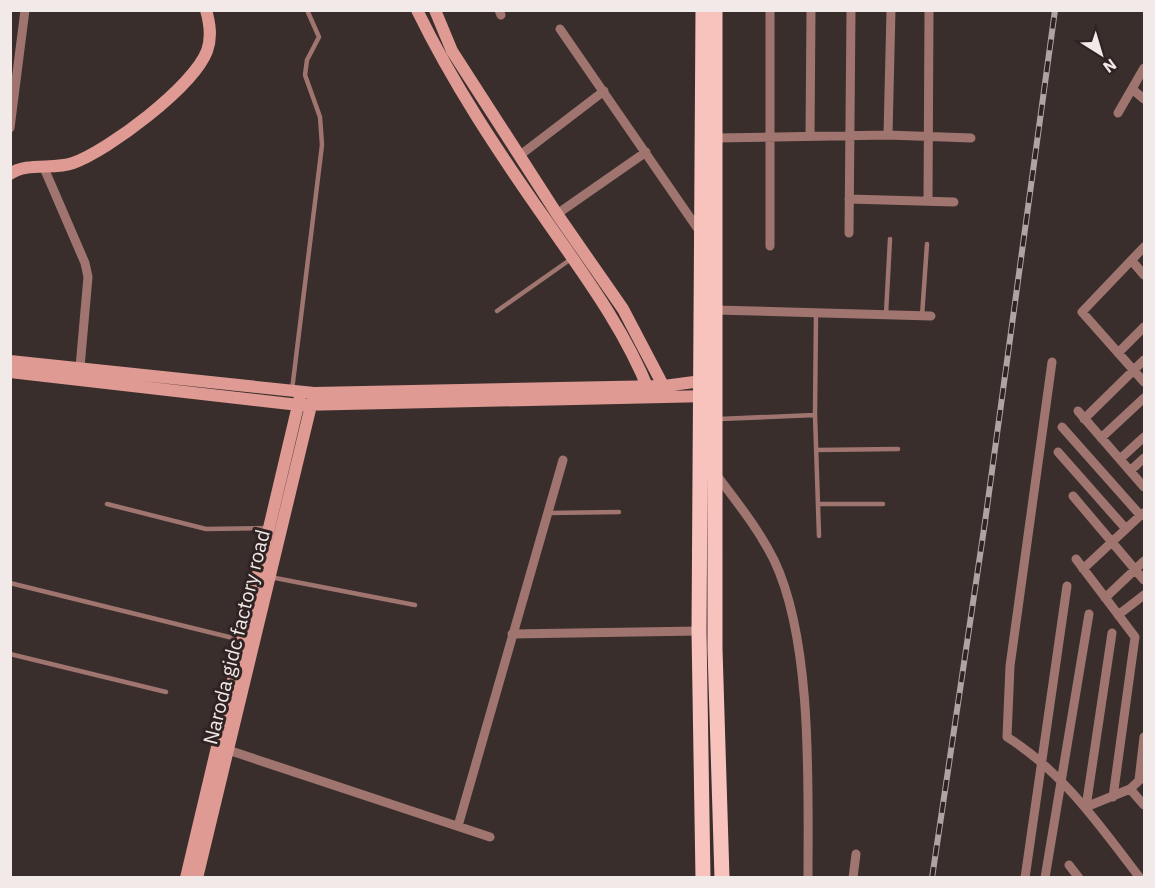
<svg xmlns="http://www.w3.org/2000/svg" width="1155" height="888" font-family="'IBM Plex Sans',sans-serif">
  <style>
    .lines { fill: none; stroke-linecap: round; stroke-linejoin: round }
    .lane { stroke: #a07570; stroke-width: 4.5 }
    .street { stroke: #a07570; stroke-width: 9 }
    .secondary { stroke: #df9a93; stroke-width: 12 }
    .primary { stroke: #f9c3bd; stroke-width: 15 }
    .rail-casing { stroke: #ada4a3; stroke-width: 6 }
    .rail { stroke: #2f2423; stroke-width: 4; stroke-dasharray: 11; stroke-linecap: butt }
    .labels { text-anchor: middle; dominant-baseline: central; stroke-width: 6; stroke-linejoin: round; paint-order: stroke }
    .street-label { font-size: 20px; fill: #f1eae9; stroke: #2f2423 }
  </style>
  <rect width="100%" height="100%" fill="#392e2c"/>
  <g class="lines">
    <path class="lane" d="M497 311 571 259
      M816 313 815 415 819 536
      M886 314 890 239
      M922 316 927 244
      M292 390 322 145 320 117 305 75 307 60 319 37 307 10
      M719 419 815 415
      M816 450 898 449
      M107 504 206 529 269 528
      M818 504H883
      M548 513 619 512
      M270 577 415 605
      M10 583 241 640
      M10 654 166 692"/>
    <path class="street" d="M499 10 501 15
      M560 29 700 232
      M1132 89 1144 99
      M1118 113 1144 68
      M10 128 25 10
      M888 135 971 138
      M810 136 811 10
      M717 138 888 135 891 10
      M519 156 604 91
      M44 168 85 263 88 277 80 367
      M849 199 954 202
      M928 201 929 10
      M557 214 646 152
      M849 233 851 10
      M770 246V10
      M1144 247 1082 312 1144 382
      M1132 261 1144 275
      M715 310 931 316
      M1118 353 1144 327
      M1052 362 1010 666 1007 737C1063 772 1100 826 1140 878
      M1078 411 1144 487
      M1084 419 1144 360
      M1062 427 1141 516
      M1101 438 1144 398
      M1058 452 1126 529
      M1120 459 1144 437
      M1130 471 1144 458
      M715 473C736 501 758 528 774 560 813 641 808 787 808 878
      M1073 496 1144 580
      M1076 559 1135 637 1113 797
      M1083 569 1143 513
      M1105 598 1144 561
      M1118 615 1144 595
      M1112 633 1086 807 1130 789 1144 776
      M512 634 699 631
      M228 750 490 837
      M1139 780 1144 737
      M1130 789 1144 805
      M458 826 563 460
      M1069 865 1079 878
      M853 878 856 854
      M1025 878 1067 586
      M1045 878 1089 614"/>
    <path class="secondary" d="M417 10C453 84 499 153 546 220 584 275 624 328 649 391
      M435 10 452 51 557 214 623 309 666 391
      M10 174C26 162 54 170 73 163 109 150 193 87 207 51 212 37 210 24 206 10
      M10 361 314 393 664 386 709 380
      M10 372 299 405 709 396
      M186 878 300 397
      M197 878 313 397"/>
    <path class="primary" d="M703 10 699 631 703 878
      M715 10V649L722 878"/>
    <g class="rail-casing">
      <path id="rail" d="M932 878 985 522 1055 10"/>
    </g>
    <use href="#rail" class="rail"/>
  </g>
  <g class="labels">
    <g class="street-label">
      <text transform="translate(236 637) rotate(-76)">Naroda gidc factory road</text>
    </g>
  </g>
  <rect width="1155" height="888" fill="none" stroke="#f1eae9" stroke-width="24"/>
  <g transform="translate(1101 54) rotate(143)" stroke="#2f2423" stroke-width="4.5" paint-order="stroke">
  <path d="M0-4.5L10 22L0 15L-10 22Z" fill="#f1eae9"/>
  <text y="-9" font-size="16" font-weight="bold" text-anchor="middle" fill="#f1eae9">N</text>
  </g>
</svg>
